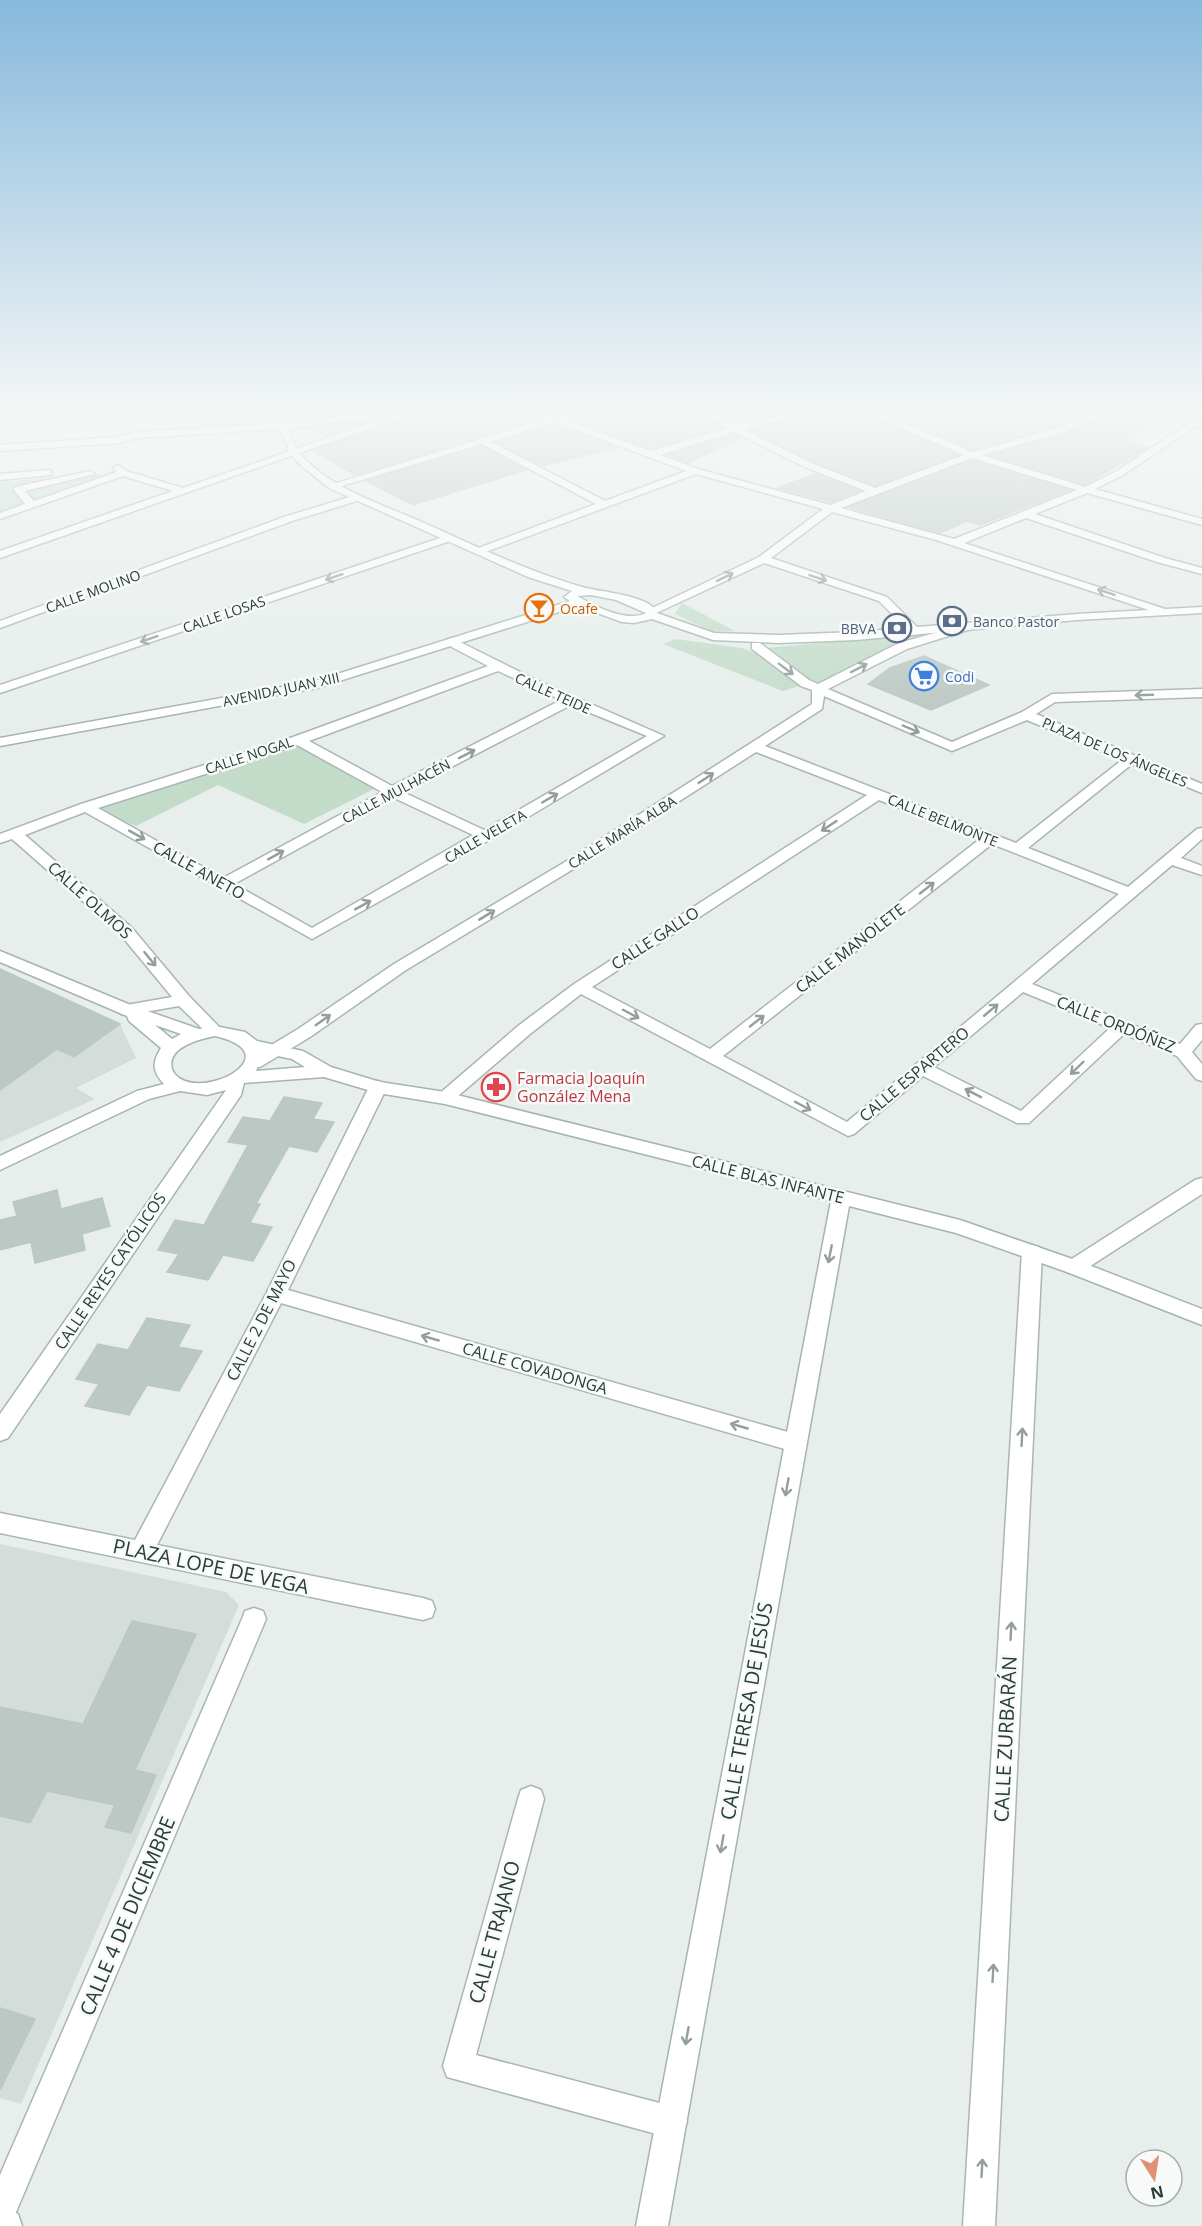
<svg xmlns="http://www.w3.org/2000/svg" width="1202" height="2226" font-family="'Open Sans',sans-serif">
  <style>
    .built { fill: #d5ddda }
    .green { fill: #c3dcca }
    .building { fill: #bcc8c4; stroke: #bac7c2; stroke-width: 1.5 }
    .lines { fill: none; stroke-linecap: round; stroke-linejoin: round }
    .street-casing { stroke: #aab6b2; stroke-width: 3 }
    .secondary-casing { stroke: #a4b5af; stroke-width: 3 }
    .street { fill: #fff; fill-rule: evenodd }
    .secondary { fill: #fff; fill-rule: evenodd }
    .oneway { stroke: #949e9c }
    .labels { text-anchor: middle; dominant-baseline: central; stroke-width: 5; stroke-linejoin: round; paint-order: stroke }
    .far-street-label { font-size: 14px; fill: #283e39; stroke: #f7faf9 }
    .far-food-label { font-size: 14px; fill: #c56008; stroke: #f7faf9; text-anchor: start }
    .far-service-label { font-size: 14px; fill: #4e5e75; stroke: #f7faf9; text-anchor: start }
    .far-shop-label { font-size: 14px; fill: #366cbe; stroke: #f7faf9; text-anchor: start }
    .street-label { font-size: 16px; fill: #283e39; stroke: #f7faf9 }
    .health-label { font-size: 16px; fill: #be3a42; stroke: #f7faf9; text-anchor: start }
    .near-street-label { font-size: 20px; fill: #283e39; stroke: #f7faf9 }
  </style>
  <rect width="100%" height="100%" fill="#e7eeeb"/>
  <path class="built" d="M0 407H249V408L185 413V421L0 433Z
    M0 975 120 1024 136 1058 76 1088 95 1099 0 1142Z
    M0 1544 226 1592 239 1605 21 2104 0 2098Z"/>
  <path class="green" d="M98 474 107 476 0 514V482Z
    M682 603 735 631 713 632 675 614Z
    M947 630 905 643 818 686 767 648Z
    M676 639 742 648 770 659 806 684 783 691 663 644Z
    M301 742 384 784 304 824 218 785 136 826 93 809Z"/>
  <path class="building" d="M284 407H409L383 416V411L378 409 291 419 287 417Z
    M433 407H515L539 419 355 475 313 451Z
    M603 407H691L722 427 651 449 571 420Z
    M709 407H803L737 423Z
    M834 407H851L958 455 875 486 812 461 749 430Z
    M872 407H1097L1057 426 973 450Z
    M1117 407 1161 420 1126 441 1147 448 1085 485 990 455 1065 434Z
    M375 419 325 436 308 428Z
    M555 424 616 447 542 466 497 443Z
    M734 434 742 438 688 463 667 455Z
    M482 446 526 470 413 505 366 481Z
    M972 460 1070 490 980 525 967 521 940 533 849 507Z
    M815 474 860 491 830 502 777 488Z
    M924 656 989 685 931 710 868 684 890 668Z
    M0 969 120 1024 74 1057 57 1049 0 1090Z
    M284 1097 322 1103 313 1119 334 1122 317 1152 289 1146 256 1204H260L250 1223 272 1227 253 1261 223 1255 208 1280 167 1272 179 1254 158 1250 175 1220 204 1225 248 1145 228 1142 243 1117 270 1121Z
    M57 1190 61 1209 102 1198 110 1226 82 1234 85 1250 35 1263 31 1242 0 1250V1220L17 1216 13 1202Z
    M147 1318 190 1325 178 1347 202 1351 179 1391 147 1385 129 1415 85 1406 99 1384 76 1379 98 1344 128 1350Z
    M132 1621 196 1634 135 1770 156 1775 131 1833 105 1827 115 1805 47 1791 30 1823 0 1816V1707L83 1724Z
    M0 2008 35 2019 0 2090Z"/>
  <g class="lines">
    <g class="street-casing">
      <path id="street" d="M417 407H431L0 558V551L173 491 123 476 0 519V513L25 504 13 489 15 487 90 471 95 474 25 491 34 501 117 472 113 468 118 465 126 471 183 488Z
        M517 407H530L555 417 586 407H601L564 420 651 451 728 428 693 407H704L737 425 815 407H832L743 429 811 463 875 488 964 455 853 407H865L973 452 1058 428 1103 407H1115L1064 432 982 455 1085 487 1117 471 1187 424 1120 407H1137L1200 421 1202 426H1196L1123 475 1095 489 1202 519V525L1087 493 1035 514 1165 558 1202 568V574L1157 562 1026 518 964 543 1165 609V613L1161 614 936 540 832 512 771 558 887 597 919 629V633H911L879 601 764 563 652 615 646 612 648 610 759 557 823 509 696 474 480 554 475 551 476 549 596 504 482 444 335 488 327 486 546 419ZM555 422 686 471 605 501 491 442ZM734 432 805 467 866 491 830 505 698 469 660 455ZM972 458 1077 490 954 539 841 508Z
        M378 411 381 412V416L281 429 137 438 119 443 0 451V445L119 437 137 432 281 423Z
        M48 470 51 471V475L0 480V474Z
        M356 495 360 496V500L292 521 0 628V621L284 517Z
        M449 535 453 536V540L0 693V685Z
        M967 624 973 627 971 629 907 649 828 689 952 742 1022 712 1052 694 1202 689V697L1055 702 1036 714 1202 784V793L1132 764 1028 848 1128 887 1197 829 1202 828V839L1181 858 1202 866V875L1172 865 1032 984 1180 1044 1196 1025 1202 1024V1040L1192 1052 1202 1064V1081L1196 1079 1177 1056 1124 1034 1029 1123H1017L923 1076 854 1134 848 1136 581 994 530 1034 451 1102H439L436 1098 439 1094 518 1026 574 984 867 795 756 752 575 868 406 970 310 1037 260 1067H248L245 1063 248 1059 298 1029 394 964 565 862 812 704V690L801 686 752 649V643H760L809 680 818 684 899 643ZM824 696 952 751 1027 720 1122 760 1016 843 765 746 822 709ZM879 800 980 839 710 1049 592 987ZM992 844 1119 894 847 1122 723 1056ZM1023 992 1110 1028 1021 1111 934 1067Z
        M452 638 532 678 664 736 491 839 312 939 85 812 25 835 132 928 189 996 223 1031 221 1035H209L179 1006 127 1015 121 1014 119 1010 121 1006 172 997 120 934 12 839 0 843V834L81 804 293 737 488 666 448 645V639ZM498 671 561 700 392 786 309 741ZM571 705 647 736 484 830 403 792ZM297 745 382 792 223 878 98 808ZM392 797 473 835 312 928 234 884Z
        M378 1081 384 1083 387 1087 288 1290 795 1434 803 1437 806 1443 803 1449 795 1452 281 1303 157 1545 423 1598 432 1601 435 1609 432 1617 423 1620 0 1533V1513L135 1540 266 1294 369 1087 372 1083Z
        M1202 1178V1194L1081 1272 1074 1274 1067 1272 1064 1267 1067 1262 1195 1180Z
        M1032 1245 1039 1247 1042 1252 995 2226H963L1022 1252 1025 1247Z
        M254 1608 263 1611 266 1619 11 2224 0 2226V2175L242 1619 245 1611Z
        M531 1786 541 1790 544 1799 476 2055 671 2106 682 2111 687 2122 682 2133 671 2138 447 2077 443 2066 518 1799 521 1790Z"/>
    </g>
    <g class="secondary-casing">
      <path id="secondary" d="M272 407H281C287 423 291 445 303 457 334 490 381 504 422 522 475 546 527 571 582 587 599 592 651 595 657 613L714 633 778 635 856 632 1077 614 1202 607V613L1077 620 856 640 778 643 713 640 652 619 634 623 622 622 578 606 317 688 0 746V738L315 681 570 601 564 597 572 591 528 577 329 488 297 462 290 453ZM591 595 616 600 646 613C626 623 595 606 577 596Z
        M0 951 133 1006 199 1029 215 1026 245 1032 257 1041 303 1051 331 1067 380 1082 445 1092 960 1220 1081 1262 1202 1309V1325L1067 1272 956 1233 849 1206 668 2226H636L831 1201 445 1104 378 1093 324 1077 244 1083 241 1095 8 1438 0 1441V1414L226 1090 207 1095 180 1091 149 1099 0 1170V1156L137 1091 164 1084C152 1071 152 1062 161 1048L129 1021 127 1016 0 962ZM155 1025 181 1034 172 1039ZM215 1036C285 1052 218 1093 185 1081 180 1079 174 1075 172 1069 166 1047 200 1039 215 1036ZM263 1053 292 1059 305 1067 256 1071Z
        M0 2205 18 2214 22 2226H0Z"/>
    </g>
    <use href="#street" class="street"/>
    <use href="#secondary" class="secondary"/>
  </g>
  <defs><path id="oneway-shaft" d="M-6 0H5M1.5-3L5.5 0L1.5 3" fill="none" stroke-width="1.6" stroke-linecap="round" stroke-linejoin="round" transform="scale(1.5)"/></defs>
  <g class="oneway">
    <use href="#oneway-shaft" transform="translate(334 577) rotate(161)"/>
    <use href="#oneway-shaft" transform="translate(725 577) rotate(-25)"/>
    <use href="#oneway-shaft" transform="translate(818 578) rotate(18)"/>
    <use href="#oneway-shaft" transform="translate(1106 592) rotate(-161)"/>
    <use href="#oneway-shaft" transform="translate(149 639) rotate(161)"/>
    <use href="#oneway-shaft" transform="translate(859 668) rotate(-27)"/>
    <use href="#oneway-shaft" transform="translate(786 669) rotate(37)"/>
    <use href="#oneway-shaft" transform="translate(1144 695) rotate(178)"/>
    <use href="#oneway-shaft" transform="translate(911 729) rotate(23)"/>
    <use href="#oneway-shaft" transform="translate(467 754) rotate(-27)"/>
    <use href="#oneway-shaft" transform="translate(706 778) rotate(-33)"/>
    <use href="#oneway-shaft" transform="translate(550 798) rotate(-30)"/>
    <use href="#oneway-shaft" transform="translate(829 826) rotate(147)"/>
    <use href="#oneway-shaft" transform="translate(137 835) rotate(29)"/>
    <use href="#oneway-shaft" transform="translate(276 855) rotate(-29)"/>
    <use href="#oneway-shaft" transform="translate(927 888) rotate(-38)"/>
    <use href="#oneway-shaft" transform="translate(363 905) rotate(-29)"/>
    <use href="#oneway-shaft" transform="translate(487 915) rotate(-31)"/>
    <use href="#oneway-shaft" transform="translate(150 959) rotate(51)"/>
    <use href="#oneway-shaft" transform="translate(991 1010) rotate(-40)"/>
    <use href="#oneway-shaft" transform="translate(631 1014) rotate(28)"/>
    <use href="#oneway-shaft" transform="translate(323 1020) rotate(-35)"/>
    <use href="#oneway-shaft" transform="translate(757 1021) rotate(-38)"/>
    <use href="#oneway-shaft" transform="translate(1077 1068) rotate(136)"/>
    <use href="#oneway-shaft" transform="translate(973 1093) rotate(-153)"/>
    <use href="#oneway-shaft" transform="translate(803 1106) rotate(28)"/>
    <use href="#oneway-shaft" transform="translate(830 1254) rotate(101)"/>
    <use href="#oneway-shaft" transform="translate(430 1338) rotate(-164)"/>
    <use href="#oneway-shaft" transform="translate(739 1426) rotate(-164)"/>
    <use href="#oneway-shaft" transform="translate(1022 1437) rotate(-87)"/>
    <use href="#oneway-shaft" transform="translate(787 1487) rotate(100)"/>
    <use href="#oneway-shaft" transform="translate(1011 1631) rotate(-87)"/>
    <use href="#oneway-shaft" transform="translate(722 1844) rotate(100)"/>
    <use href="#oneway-shaft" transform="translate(993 1973) rotate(-87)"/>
    <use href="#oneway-shaft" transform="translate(687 2036) rotate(100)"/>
    <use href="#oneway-shaft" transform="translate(982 2168) rotate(-87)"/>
  </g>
  <linearGradient id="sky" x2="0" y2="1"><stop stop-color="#87b9dc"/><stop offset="0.57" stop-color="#f4f7f6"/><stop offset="1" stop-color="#f4f7f6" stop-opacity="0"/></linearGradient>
  <rect width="1202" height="719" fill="url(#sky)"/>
  <defs>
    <g id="bar-ring" transform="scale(1.5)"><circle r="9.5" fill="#f7faf9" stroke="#e8710a" stroke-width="1.5"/><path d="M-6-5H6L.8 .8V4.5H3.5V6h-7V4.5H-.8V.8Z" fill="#e8710a"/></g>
    <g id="bank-ring" transform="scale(1.5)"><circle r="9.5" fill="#f7faf9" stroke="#5c6f8a" stroke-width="1.5"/><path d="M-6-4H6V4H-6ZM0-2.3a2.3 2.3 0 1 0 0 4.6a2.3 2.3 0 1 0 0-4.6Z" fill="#5c6f8a"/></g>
    <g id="supermarket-ring" transform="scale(1.5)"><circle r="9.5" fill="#f7faf9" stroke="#3f7fe0" stroke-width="1.5"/><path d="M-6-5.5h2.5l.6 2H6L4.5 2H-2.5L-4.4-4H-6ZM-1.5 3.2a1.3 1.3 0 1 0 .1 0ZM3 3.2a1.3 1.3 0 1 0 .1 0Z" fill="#3f7fe0"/></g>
    <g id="pharmacy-ring" transform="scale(1.5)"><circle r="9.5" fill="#f7faf9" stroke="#e0444e" stroke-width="1.5"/><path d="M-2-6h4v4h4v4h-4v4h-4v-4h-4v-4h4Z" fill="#e0444e"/></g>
  </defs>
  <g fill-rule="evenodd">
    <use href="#bar-ring" x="539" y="608"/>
    <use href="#bank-ring" x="952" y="621"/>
    <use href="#bank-ring" x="897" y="628"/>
    <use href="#supermarket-ring" x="924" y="676"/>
    <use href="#pharmacy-ring" x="496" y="1087"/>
  </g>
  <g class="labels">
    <g class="far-street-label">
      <text transform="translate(93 591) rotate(-20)">CALLE MOLINO</text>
      <text transform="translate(224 614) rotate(-19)">CALLE LOSAS</text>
      <text transform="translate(281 689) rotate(-12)">AVENIDA JUAN XIII</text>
      <text transform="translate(553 693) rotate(24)">CALLE TEIDE</text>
      <text transform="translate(1115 752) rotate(23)">PLAZA DE LOS ÁNGELES</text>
      <text transform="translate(249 755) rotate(-18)">CALLE NOGAL</text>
      <text transform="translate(396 791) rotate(-28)">CALLE MULHACÉN</text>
      <text transform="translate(943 820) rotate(22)">CALLE BELMONTE</text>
      <text transform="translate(622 832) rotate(-32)">CALLE MARÍA ALBA</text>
      <text transform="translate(485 836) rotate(-30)">CALLE VELETA</text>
    </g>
    <g class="far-food-label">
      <text x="560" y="608">Ocafe</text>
    </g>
    <g class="far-service-label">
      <text x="973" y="621">Banco Pastor</text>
      <text x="876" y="628" text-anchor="end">BBVA</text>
    </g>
    <g class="far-shop-label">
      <text x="945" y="676">Codi</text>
    </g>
    <g class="street-label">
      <text transform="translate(199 870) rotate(29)">CALLE ANETO</text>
      <text transform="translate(90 900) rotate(42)">CALLE OLMOS</text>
      <text transform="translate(655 938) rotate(-33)">CALLE GALLO</text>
      <text transform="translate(850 948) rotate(-38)">CALLE MANOLETE</text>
      <text transform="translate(1116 1024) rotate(22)">CALLE ORDÓÑEZ</text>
      <text transform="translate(914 1074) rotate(-40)">CALLE ESPARTERO</text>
      <text transform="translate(768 1179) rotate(14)">CALLE BLAS INFANTE</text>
      <text transform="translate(110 1271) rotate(-56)">CALLE REYES CATÓLICOS</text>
      <text transform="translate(261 1320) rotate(-63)">CALLE 2 DE MAYO</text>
      <text transform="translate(535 1368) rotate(16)">CALLE COVADONGA</text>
    </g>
    <g class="health-label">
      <text x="517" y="1078">Farmacia Joaquín<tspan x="517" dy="18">González Mena</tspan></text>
    </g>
    <g class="near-street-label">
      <text transform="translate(211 1566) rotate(12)">PLAZA LOPE DE VEGA</text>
      <text transform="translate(746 1711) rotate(-80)">CALLE TERESA DE JESÚS</text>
      <text transform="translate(1005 1739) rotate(-87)">CALLE ZURBARÁN</text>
      <text transform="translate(127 1916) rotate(-67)">CALLE 4 DE DICIEMBRE</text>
      <text transform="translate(494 1932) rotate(-75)">CALLE TRAJANO</text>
    </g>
  </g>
  <g transform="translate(1154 2178) rotate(168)"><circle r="28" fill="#f7faf9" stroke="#a4afac" stroke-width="1.5"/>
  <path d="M0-4.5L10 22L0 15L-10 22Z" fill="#e19071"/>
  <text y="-9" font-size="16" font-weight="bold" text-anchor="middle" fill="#283e39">N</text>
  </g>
</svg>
